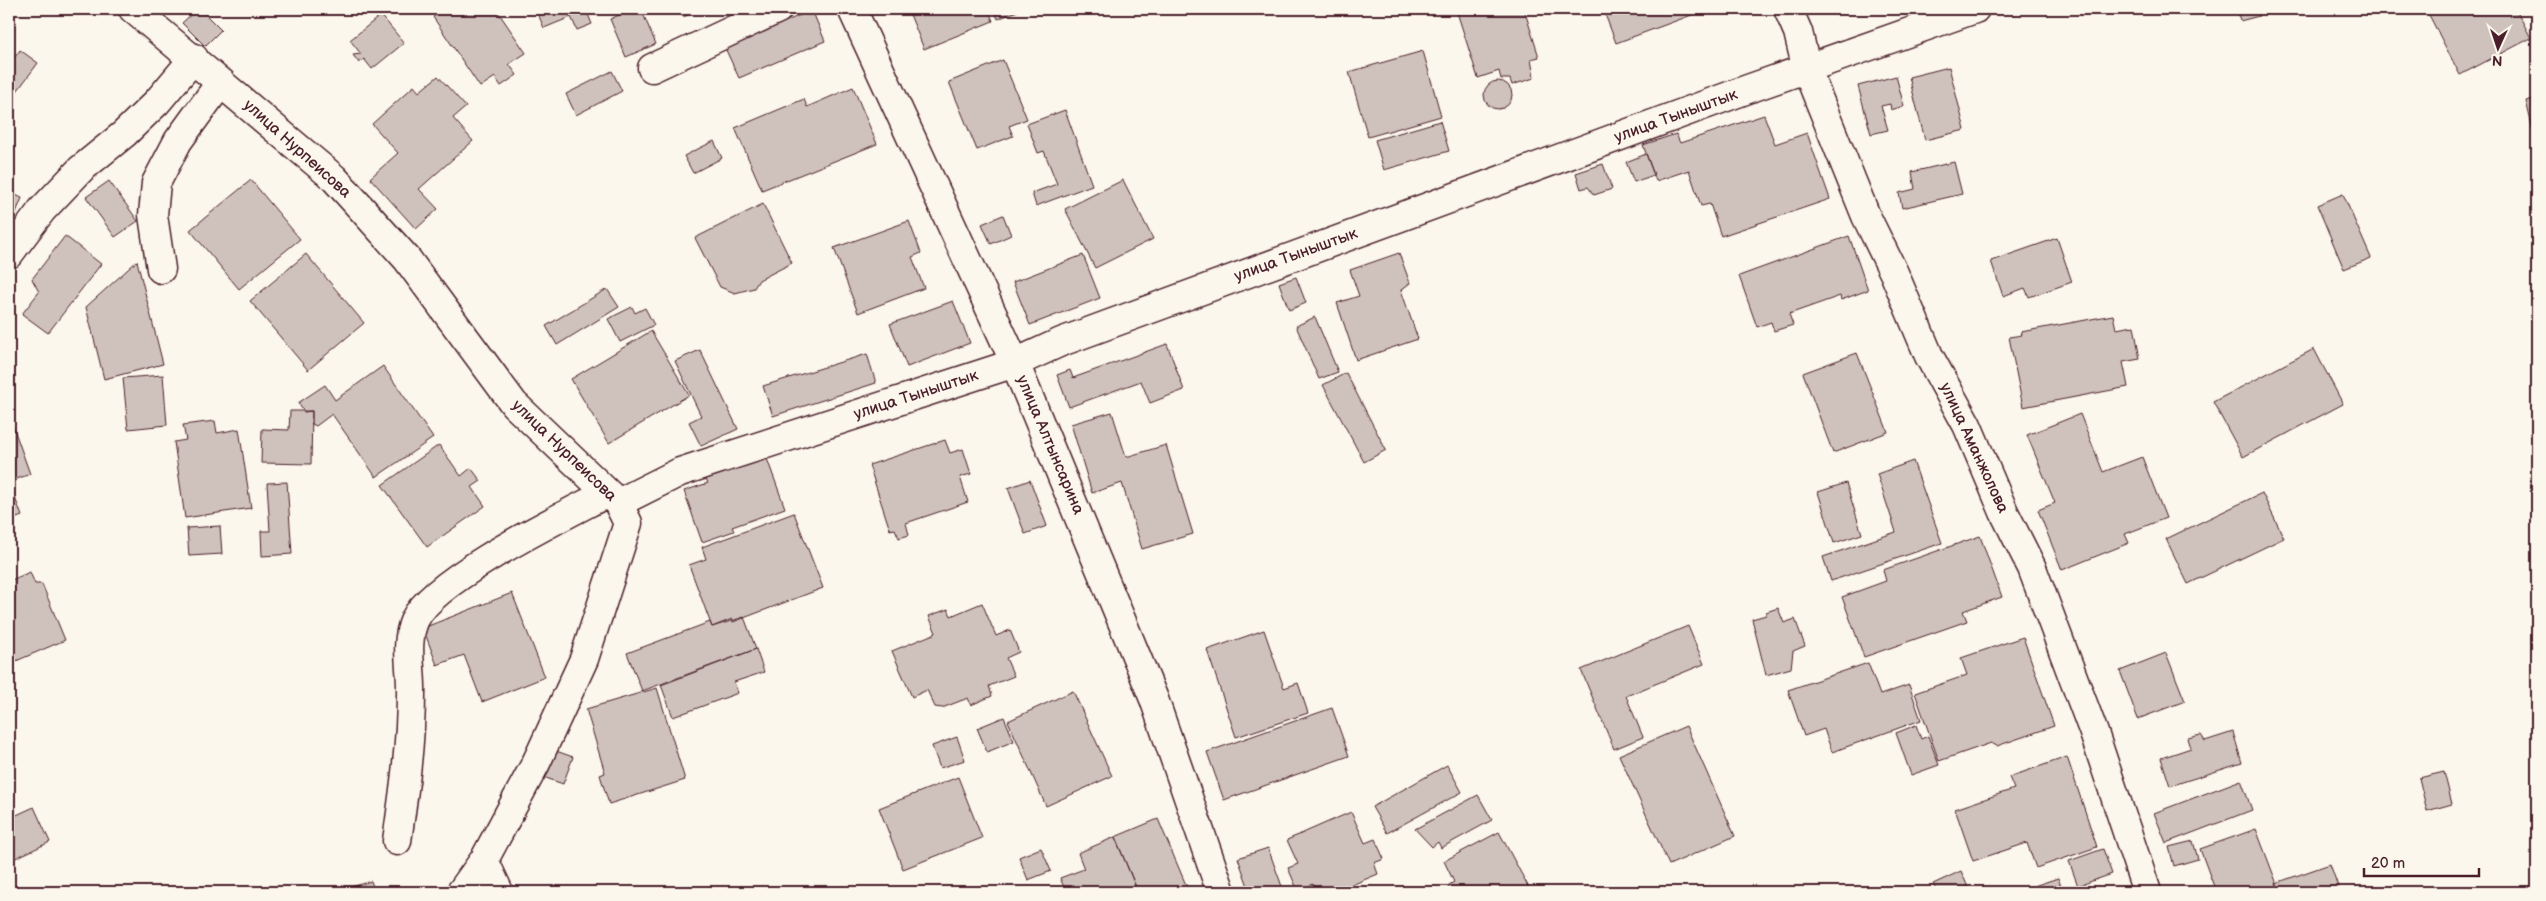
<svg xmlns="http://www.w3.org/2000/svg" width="2546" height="901" font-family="'Balsamiq Sans',sans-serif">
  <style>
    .building { fill: #cfc2bc; stroke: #4a1f2b }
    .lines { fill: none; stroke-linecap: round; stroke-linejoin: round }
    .street-casing { stroke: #4a1f2b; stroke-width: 31 }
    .secondary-casing { stroke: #4a1f2b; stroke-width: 31 }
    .street { stroke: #fbf7ec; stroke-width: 28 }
    .secondary { stroke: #fbf7ec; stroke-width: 28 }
    .labels { text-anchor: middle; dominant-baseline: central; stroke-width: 5; stroke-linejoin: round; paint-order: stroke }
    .street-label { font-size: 16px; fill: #4a1f2b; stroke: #fbf7ec }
  </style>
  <rect width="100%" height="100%" fill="#fbf7ec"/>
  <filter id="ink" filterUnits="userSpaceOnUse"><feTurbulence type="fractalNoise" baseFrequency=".02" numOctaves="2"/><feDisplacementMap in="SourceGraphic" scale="10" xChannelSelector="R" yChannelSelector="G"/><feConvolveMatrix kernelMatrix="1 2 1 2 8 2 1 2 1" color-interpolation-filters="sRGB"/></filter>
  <g filter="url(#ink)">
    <path class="building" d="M197 9H200L221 30 205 46 182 23Z
      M445 9H496L526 53 509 64 517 75 501 86 495 77 480 87 433 17Z
      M536 9H595L587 12 592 24 577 30 571 17 544 28Z
      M633 9H641L656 44 626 57 610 19Z
      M679 9H703L683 17Z
      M917 9H988L993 21 924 49 909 12Z
      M994 9H1022L998 19Z
      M1456 9H1524L1539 57 1531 59 1534 78 1512 85 1510 79H1501L1499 71 1478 78Z
      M1603 9H1708L1616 43Z
      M2237 9H2257L2259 16 2240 21Z
      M2426 9H2516L2531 38 2460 75Z
      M812 10 825 41 739 78 725 48Z
      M381 15 404 43 372 69 364 59 359 63 353 55 361 54 350 40Z
      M20 50 38 63 9 102V65Z
      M1423 51 1441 116 1368 137 1349 72Z
      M1003 60 1027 119 1009 126 1013 136 977 150 949 82Z
      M1949 67 1965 130 1925 140 1909 77Z
      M612 71 622 91 576 115 566 94Z
      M438 76 466 107 453 118 473 141 419 189 438 209 416 229 370 178 398 153 372 124 414 86 419 92Z
      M1896 76 1904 106 1891 110 1890 104 1881 106 1888 130 1871 134 1858 86Z
      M1484 95a14 14 0 1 1 28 0a14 14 0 1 1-28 0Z
      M853 87 877 144 762 190 735 128 804 99 807 107Z
      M2537 98V147L2526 101Z
      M1065 110 1092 185 1036 206 1032 193 1057 184 1044 151 1038 153 1027 124Z
      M1764 115 1775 144 1807 133 1830 199 1721 236 1710 204 1701 206 1689 170 1656 181 1643 145 1676 134 1680 143Z
      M1440 121 1449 151 1384 170 1375 140Z
      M714 141 722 158 693 173 684 156Z
      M1646 154 1654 175 1634 182 1626 162Z
      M1954 162 1962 194 1902 208 1899 193 1915 189 1912 172Z
      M1603 164 1612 189 1594 195 1588 187 1581 189 1576 173Z
      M251 180 300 239 239 289 190 230Z
      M1123 180 1153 239 1095 268 1065 209Z
      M109 181 138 221 115 237 86 197Z
      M9 192 22 198 15 215 9 212Z
      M2343 194 2371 258 2344 269 2317 205Z
      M763 204 792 263 759 280 754 288 735 293 720 287 695 238Z
      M1003 215 1011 235 991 244 982 224Z
      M909 221 921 253 912 257 924 288 858 313 834 248Z
      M65 236 101 264 48 333 22 314 39 292 32 279Z
      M1849 236 1868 290 1841 300 1840 296 1789 314 1793 325 1774 331 1771 322 1757 327 1739 276Z
      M2057 238 2072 282 2029 297 2025 288 2003 296 1991 261Z
      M1399 253 1410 283 1401 290 1418 339 1356 360 1337 303 1359 296 1350 270Z
      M306 254 364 323 308 370 250 301Z
      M1083 255 1100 298 1030 325 1013 282Z
      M137 261 163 364 104 379 86 307Z
      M1296 277 1306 303 1289 310 1279 283Z
      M607 289 619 307 557 345 546 326Z
      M953 301 970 343 907 367 890 324Z
      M632 307 635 313 645 308 654 325 620 342 608 319Z
      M2113 315 2116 329 2134 326 2140 359 2123 362 2128 387 2023 407 2009 337 2022 335 2021 332Z
      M1315 317 1338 372 1319 379 1296 326Z
      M651 331 689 395 609 443 571 379Z
      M1167 344 1184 390 1150 403 1141 381 1069 407 1057 375 1070 370 1073 378Z
      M2314 349 2343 404 2243 457 2213 402Z
      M700 350 738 429 701 446 689 422 701 416 675 361Z
      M1857 353 1888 432 1833 453 1803 373Z
      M867 354 876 383 773 416 763 386Z
      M383 366 433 438 376 477 332 414 316 426 312 424V411L304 412 298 403 325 385 335 400Z
      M1346 373 1386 450 1364 462 1323 385Z
      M163 375 167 425 128 429 123 378Z
      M290 411H312L311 464 261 463 262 429 289 430Z
      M1112 412 1126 457 1166 445 1193 534 1142 549 1122 483 1092 493 1071 424Z
      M2080 414 2103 472 2142 457 2166 518 2125 534 2129 543 2062 570 2038 510 2055 503 2027 435Z
      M9 415 30 474 9 482 22 516 9 521Z
      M215 421 217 433 239 429 251 508 185 518 174 442 186 440 183 425Z
      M945 440 950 453 963 449 971 474 960 477 968 502 906 523 909 535 899 538 895 529 890 530 869 465Z
      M439 445 461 476 471 468 481 481 472 487 485 506 427 547 382 485Z
      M766 456 785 508 732 527 734 531 702 542 684 491 708 483 705 477Z
      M1913 461 1942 543 1831 581 1823 557 1896 532 1877 474Z
      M1030 480 1047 526 1025 534 1008 488Z
      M287 482 292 554 262 556 261 531H270L267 483Z
      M1846 483 1862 534 1834 543 1818 492Z
      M2262 493 2284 538 2188 584 2166 539Z
      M794 513 823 588 733 622 732 619 712 627 689 565 706 559 702 547Z
      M220 526 222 554 189 556 187 528Z
      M1980 536 2002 597 1963 611 1967 621 1864 657 1842 597 1886 581 1883 570Z
      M30 572 35 584H42L65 640 9 664V581Z
      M512 593 545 677 482 702 464 655 437 665 423 628Z
      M982 603 996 636 1010 630 1019 652 1006 658 1014 676 989 686 992 696 971 705 968 698 942 708 935 707 927 690 912 697 892 651 936 633 929 616 948 609 951 616Z
      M1778 608 1784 623 1795 619 1805 646 1793 651 1791 668 1766 675 1752 619 1766 615V612Z
      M744 617 756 649 642 691 627 653 710 622 712 627Z
      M1688 626 1704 664 1626 696 1643 737 1614 749 1581 670Z
      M1264 630 1284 688 1298 683 1308 713 1236 737 1207 650Z
      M2023 637 2054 726 1997 746 1991 743 1939 761 1915 693 1967 675 1961 658Z
      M756 649 764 672 734 682 738 693 673 717 661 685Z
      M2166 653 2185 701 2138 719 2120 671Z
      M1868 663 1880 695 1909 685 1921 720 1832 752 1824 729 1804 736 1788 690Z
      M657 688 685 780 609 804 600 775 605 773 586 709Z
      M1073 691 1112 776 1046 806 1008 721Z
      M1332 708 1349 756 1224 800 1207 752Z
      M1004 717 1014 741 987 752 977 728Z
      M1916 725 1921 739 1928 736 1939 765 1911 775 1896 733Z
      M1686 726 1735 836 1669 865 1619 755Z
      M2233 732 2242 763 2170 786 2161 758 2191 748 2188 738 2201 735 2205 741Z
      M957 737 965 760 940 768 932 746Z
      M556 751 573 757 563 784 546 778Z
      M2067 757 2097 847 2036 868 2027 843 1973 861 1955 809 2014 789 2009 777Z
      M1447 765 1462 792 1387 833 1372 807Z
      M2444 772 2452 804 2427 811 2419 778Z
      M958 777 982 838 903 869 879 808Z
      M2241 780 2252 810 2166 843 2154 813Z
      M1478 795 1492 820 1441 848 1438 842 1432 847 1415 829Z
      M34 807 50 842 9 861V816L10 818Z
      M1351 812 1365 843 1375 839 1384 859 1374 863 1378 874 1335 892H1317L1313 884 1298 891 1288 868 1298 864 1287 840Z
      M1158 819 1189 892H1138L1115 837Z
      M2256 829 2280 892H2216L2200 849Z
      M1499 832 1529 888 1522 892H1447L1449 885 1454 882 1444 861Z
      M1115 837 1138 892H1066L1060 878 1084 869 1078 853Z
      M2193 841 2198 859 2174 866 2169 847Z
      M1041 848 1051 871 1028 880 1019 857Z
      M1268 848 1284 892H1250L1238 858Z
      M2103 849 2112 874 2078 886 2069 861Z
      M2330 864 2340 892H2280L2276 883Z
      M1961 871 1970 892H1937L1933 884Z
      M2058 878 2063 892H2016Z
      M371 881 375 892H335Z"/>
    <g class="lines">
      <g class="street-casing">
        <path id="street" d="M133 9 334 178 407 259 514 404 618 503 628 523 584 659 536 763 484 860 499 892
          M1788 9 1798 32 1807 70 1866 216 1894 273 1929 356 1967 425 2004 512 2032 568 2094 733 2147 892
          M652 68 778 9
          M9 254 42 210 81 169 124 134 157 102 194 58
          M161 269 153 215 156 183 178 141 221 82
          M1015 363 1154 699 1221 892
          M618 503 680 472 1015 363 1061 342 1748 89 1975 9
          M397 841C404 792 411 743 411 694 412 669 404 643 415 619 435 578 564 516 607 493
          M461 892 484 860"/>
      </g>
      <g class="secondary-casing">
        <path id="secondary" d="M852 9 1015 363"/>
      </g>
      <use href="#street" class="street"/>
      <use href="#secondary" class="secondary"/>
    </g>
  </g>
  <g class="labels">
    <g class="street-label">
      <text transform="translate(1676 116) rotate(-20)">улица Тыныштык</text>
      <text transform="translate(297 149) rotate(42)">улица Нурпеисова</text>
      <text transform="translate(1296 255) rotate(-20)">улица Тыныштык</text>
      <text transform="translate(916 395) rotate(-18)">улица Тыныштык</text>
      <text transform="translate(1050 445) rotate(67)">улица Алтынсарина</text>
      <text transform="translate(1974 448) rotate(65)">улица Аманжолова</text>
      <text transform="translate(564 451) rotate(44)">улица Нурпеисова</text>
    </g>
  </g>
  <rect width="2546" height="901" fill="none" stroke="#fbf7ec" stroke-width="30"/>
  <rect x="15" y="15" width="2516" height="871" fill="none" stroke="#4a1f2b" stroke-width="2" filter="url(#ink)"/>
  <g transform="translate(2498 48) rotate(183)" stroke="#fbf7ec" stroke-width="4" paint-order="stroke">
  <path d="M0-4L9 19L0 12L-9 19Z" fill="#4a1f2b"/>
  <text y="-8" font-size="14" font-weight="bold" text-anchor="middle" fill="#4a1f2b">N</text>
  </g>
  <path d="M2364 868v8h115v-8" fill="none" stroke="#4a1f2b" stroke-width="2.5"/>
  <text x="2371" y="868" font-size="15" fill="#4a1f2b" stroke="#fbf7ec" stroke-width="4" paint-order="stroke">20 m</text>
</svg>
